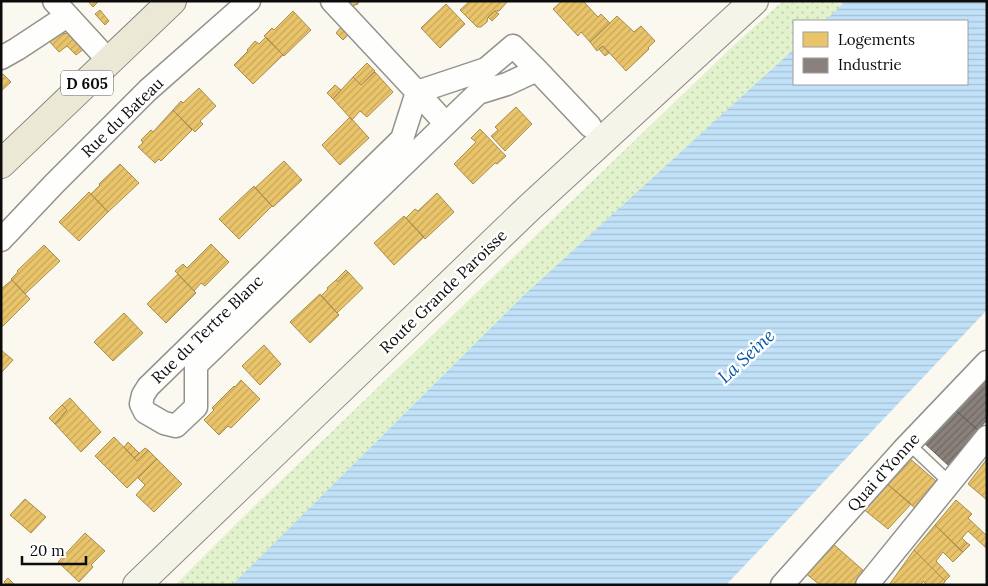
<svg xmlns="http://www.w3.org/2000/svg" width="988" height="586" font-family="Lora,serif">
  <style>
    .grass { fill: url(#grass-dots) }
    .water { fill: url(#water-rules) }
    .homes { fill: url(#homes-hatch); stroke: #a78d4e }
    .industry { fill: url(#industry-hatch); stroke: #645e5a }
    .lines { fill: none; stroke-linecap: round; stroke-linejoin: round }
    .lane-casing { stroke: #93928e; stroke-width: 14 }
    .street-casing { stroke: #93928e; stroke-width: 25 }
    .secondary-casing { stroke: #8a8985; stroke-width: 30 }
    .primary-casing { stroke: #80807c; stroke-width: 30 }
    .lane { stroke: #fefefd; stroke-width: 11 }
    .street { stroke: #fefefd; stroke-width: 22 }
    .secondary { stroke: #f4f4e8; stroke-width: 28 }
    .primary { stroke: #ece8d6; stroke-width: 28 }
    .labels { text-anchor: middle; dominant-baseline: central; stroke-width: 5; stroke-linejoin: round; paint-order: stroke }
    .shield { fill: #fff; stroke: #555; stroke-width: 1 }
    .shield-label { font-size: 15px; font-weight: bold; fill: #0c0c0c }
    .street-label { font-size: 16px; fill: #0c0c0c; stroke: #fff }
    .water-label { font-size: 18px; font-style: italic; fill: #0a58a8; stroke: #fff }
  </style>
  <defs>
    <pattern id="grass-dots" width="8" height="8" patternUnits="userSpaceOnUse" patternTransform="scale(1.25)"><rect width="8" height="8" fill="#e1f2cc"/><path d="M2 2h.1M6 6h.1" fill="none" stroke="#c0ceae" stroke-width="1.8" stroke-linecap="round"/></pattern>
    <pattern id="water-rules" width="6" height="5" patternUnits="userSpaceOnUse" patternTransform="scale(1.25)"><rect width="6" height="5" fill="#c1e1f8"/><path d="M0 2.5h6" fill="none" stroke="#a5c0d3"/></pattern>
    <pattern id="homes-hatch" width="6" height="6" patternUnits="userSpaceOnUse" patternTransform="scale(1.25)"><rect width="6" height="6" fill="#e9c46a"/><path d="M-1 1l2-2M0 6l6-6M5 7l2-2" fill="none" stroke="#c7a75b"/></pattern>
    <pattern id="industry-hatch" width="6" height="6" patternUnits="userSpaceOnUse" patternTransform="scale(1.25)"><rect width="6" height="6" fill="#8a817c"/><path d="M-1 1l2-2M0 6l6-6M5 7l2-2" fill="none" stroke="#6f6864"/></pattern>
  </defs>
  <rect width="100%" height="100%" fill="#faf8ef"/>
  <path class="grass" d="M783 1H857L835 21H794V58L247 585H175L240 520 733 46Z"/>
  <path class="water" d="M846 1H987V310L726 585H232L523 296 794 49V84H967V21H825Z"/>
  <path class="homes" d="M88 1H99L93 7Z
    M348 1H358V4L352 6Z
    M470 1H507V2L499 11H495L488 17 487 22 481 27H477L460 10Z
    M562 1H583L598 17 601 14 610 23 590 42 581 32 578 36 553 9Z
    M446 4 465 24 440 48 421 28Z
    M100 10 109 21 105 25 95 14Z
    M293 11 311 30 284 56 264 36 272 28 274 30Z
    M495 11 499 14 492 21 488 17Z
    M617 16 634 32 641 26 655 41 648 48 649 49 626 71 603 46 597 51 590 42Z
    M341 27 348 35 343 40 336 33Z
    M71 33 85 48 76 55 67 46 59 52 49 41 57 34Z
    M266 37 283 55 253 84 234 65 248 51 247 50 255 41 259 44Z
    M603 46 609 53 605 56 599 49Z
    M367 63 375 71 361 85 353 77Z
    M375 72 393 92 367 117 360 111 352 120 333 99 353 77 361 85Z
    M3 74 11 82 1 91V76Z
    M335 85 341 90 333 99 327 93Z
    M199 88 216 106 200 121 203 124 195 132 173 110 181 101 183 103Z
    M516 107 532 124 505 151 491 136 498 130 495 127Z
    M173 110 192 130 161 161 159 159 155 163 138 147 143 143 141 140 151 130 153 132Z
    M350 117 369 138 340 165 322 145Z
    M480 129 506 156 497 164 495 163 473 184 454 164 476 142 471 138Z
    M284 161 302 180 273 207 255 188Z
    M120 164 139 183 108 212 91 194 100 185 99 184Z
    M254 186 272 206 239 239 219 219Z
    M89 192 108 212 79 241 59 222Z
    M437 193 454 212 425 239 406 218 415 209 418 211Z
    M404 216 424 237 394 265 374 243Z
    M211 244 229 262 205 286 201 283 194 291 175 271 183 264 187 268Z
    M44 245 60 261 25 294 11 279 18 272 17 271Z
    M346 270 348 272 338 282 336 280Z
    M348 272 363 288 337 313 321 296 328 289 327 288 336 280 338 282Z
    M178 274 196 293 166 323 147 304Z
    M12 280 30 299 1 328V289Z
    M320 294 339 315 310 343 290 322Z
    M124 313 143 333 113 361 94 342Z
    M264 345 281 364 260 385 242 366Z
    M1 350 13 360 1 373Z
    M241 380 260 399 231 428 228 426 219 435 204 420 214 410 212 408 234 386 235 387Z
    M70 398 101 432 81 452 55 424 67 410 62 405Z
    M62 405 67 410 55 424 49 418Z
    M114 437 137 461 148 450 157 459 127 488 95 456Z
    M128 442 139 453 134 458 124 447Z
    M145 448 148 450 137 461 134 458Z
    M908 457 937 482 916 509 885 482Z
    M157 459 182 484 154 512 136 495 145 485 138 478Z
    M987 459V500L968 484Z
    M885 482 911 504 888 529 862 508Z
    M25 499 46 517 31 533 10 515Z
    M956 500 972 514 968 518 987 536 986 548 968 531 962 538 967 543 960 550 935 525Z
    M935 525 963 552 953 562 943 552 936 561 950 576 945 581 914 550Z
    M85 533 105 551 91 565 93 567 79 582 58 562Z
    M831 542 865 572 854 585H820L804 572Z
    M967 543 970 545 963 552 960 550Z
    M914 550 945 581 943 585H927L923 581 921 585H889Z
    M8 578 15 585H7L4 582Z"/>
  <path class="industry" d="M987 369V420L978 430 953 408Z
    M953 408 978 430 949 466 922 441Z"/>
  <g class="lines">
    <g class="lane-casing">
      <path id="lane" d="M909 444 950 483"/>
    </g>
    <g class="street-casing">
      <path id="street" d="M54 1 109 61
        M332 1 417 92 446 124
        M513 46 537 70 507 84 478 93 196 365V407L176 426 164 423 145 412 141 404 143 395 148 387 402 139 417 92 486 69Z
        M1 58 17 49 67 16
        M537 70 590 126
        M1 240 54 184 148 90 249 1
        M782 585 903 450 987 362
        M867 585 987 437"/>
    </g>
    <g class="secondary-casing">
      <path id="secondary" d="M137 585 530 207 754 1"/>
    </g>
    <g class="primary-casing">
      <path id="primary" d="M1 164 172 1"/>
    </g>
    <use href="#lane" class="lane"/>
    <use href="#street" class="street"/>
    <use href="#secondary" class="secondary"/>
    <use href="#primary" class="primary"/>
  </g>
  <g class="labels">
    <rect class="shield" x="61" y="70.5" width="52" height="25" rx="4"/>
    <g class="shield-label">
      <text x="87" y="83">D 605</text>
    </g>
    <g class="street-label">
      <text transform="translate(122 117) rotate(-44)">Rue du Bateau</text>
      <text transform="translate(443 291) rotate(-44)">Route Grande Paroisse</text>
      <text transform="translate(207 329) rotate(-44)">Rue du Tertre Blanc</text>
      <text transform="translate(883 472) rotate(-48)">Quai d'Yonne</text>
    </g>
    <g class="water-label">
      <text transform="translate(746 356) rotate(-43)">La Seine</text>
    </g>
  </g>
  <rect width="988" height="586" fill="none" stroke="#0c0c0c" stroke-width="5"/>
  <rect x="793" y="20" width="175" height="65" fill="#ffffff" stroke="#9e9e9e"/>
  <rect x="803" y="32" width="25" height="15" fill="#e9c46a" stroke="#9e9e9e"/>
  <text x="838" y="45" font-size="15" fill="#0c0c0c">Logements</text>
  <rect x="803" y="58" width="25" height="15" fill="#8a817c" stroke="#9e9e9e"/>
  <text x="838" y="70" font-size="15" fill="#0c0c0c">Industrie</text>
  <path d="M22 556v8h64v-8" fill="none" stroke="#0c0c0c" stroke-width="2.5"/>
  <text x="30" y="556" font-size="15" fill="#0c0c0c" stroke="#ffffff" stroke-width="4" paint-order="stroke">20 m</text>
</svg>
